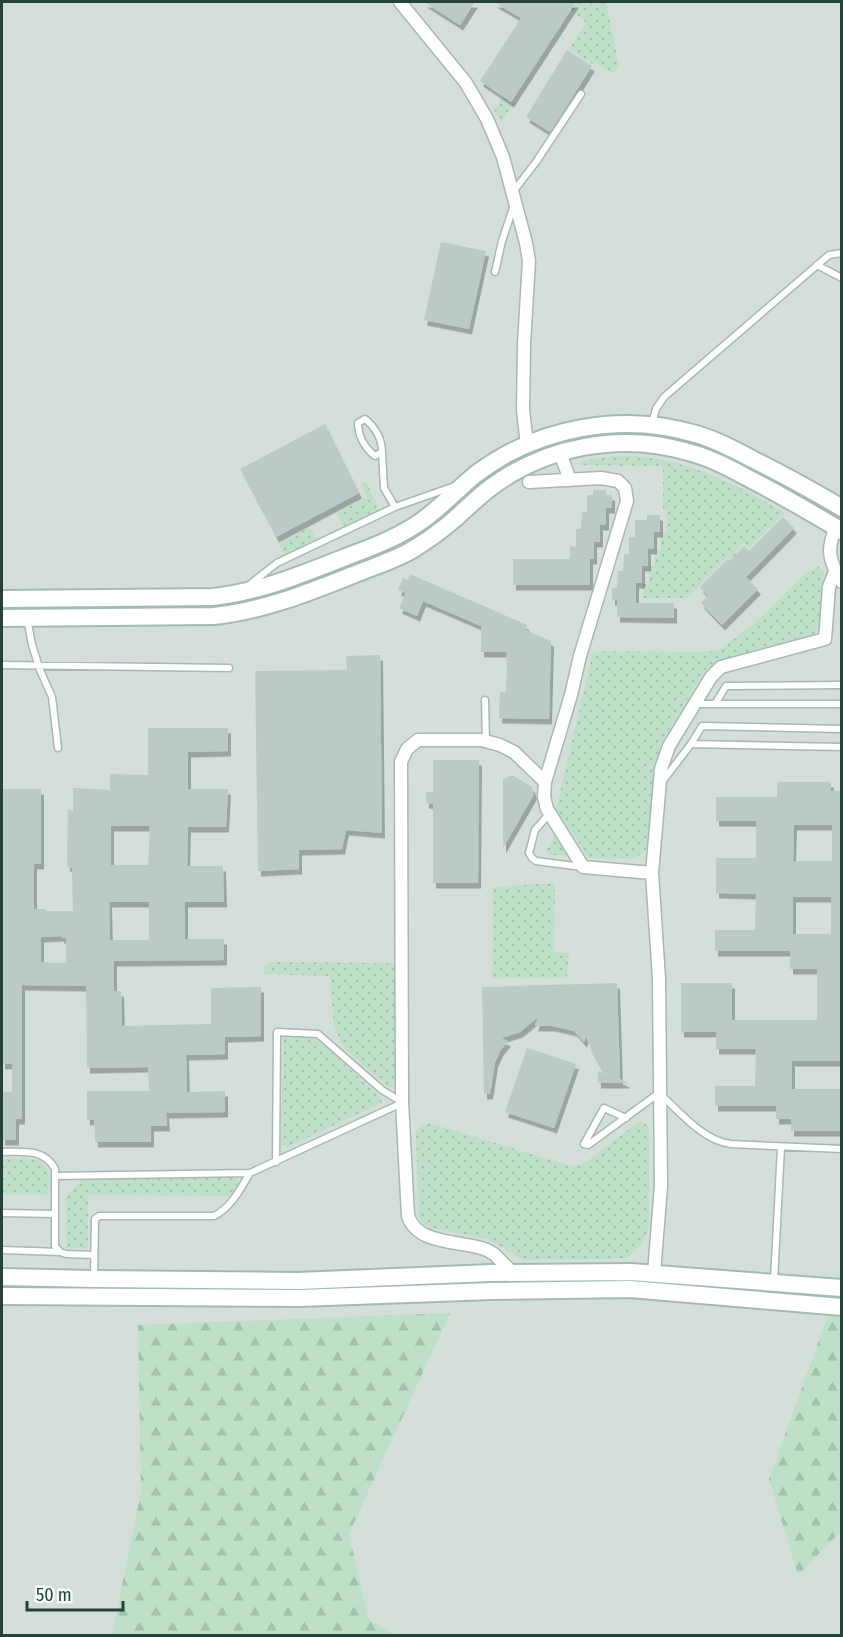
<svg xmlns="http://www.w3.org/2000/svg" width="843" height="1637" font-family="'Fira Sans Condensed',sans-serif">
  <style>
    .built { fill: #d4dfda }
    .grass { fill: url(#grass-dots) }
    .forest { fill: url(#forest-firs) }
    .building { fill: #bbcac4; fill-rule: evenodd; filter: url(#shadow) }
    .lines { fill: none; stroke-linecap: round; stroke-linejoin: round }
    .lane-casing { stroke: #a8b8b2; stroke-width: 9 }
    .street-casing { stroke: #a8b8b2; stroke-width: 15 }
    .secondary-casing { stroke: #a4bbb3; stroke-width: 20 }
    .lane { stroke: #fff; stroke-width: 6 }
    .street { stroke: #fff; stroke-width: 12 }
    .secondary { stroke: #fff; stroke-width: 16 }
  </style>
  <defs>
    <pattern id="grass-dots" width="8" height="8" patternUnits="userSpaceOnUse" patternTransform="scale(1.5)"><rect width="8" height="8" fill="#bfe0c8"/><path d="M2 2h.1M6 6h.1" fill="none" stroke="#a4c1ad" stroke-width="1.8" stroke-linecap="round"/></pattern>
    <pattern id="forest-firs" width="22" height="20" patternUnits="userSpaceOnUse" patternTransform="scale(1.5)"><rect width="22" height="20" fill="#bfe0c8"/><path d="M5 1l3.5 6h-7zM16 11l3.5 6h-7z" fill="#a4c1ad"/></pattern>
    <filter id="shadow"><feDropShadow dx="3" dy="5.5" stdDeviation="0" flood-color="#0004"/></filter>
  </defs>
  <rect width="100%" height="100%" fill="#e6efeb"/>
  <path class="built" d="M2 2H841V1635H2Z"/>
  <path class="grass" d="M576 2H606L619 66 614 74 596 63 594 65 569 49 586 22 570 11Z
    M503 96 514 103 501 123 494 110Z
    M628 456C686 458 736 484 785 513L749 548 744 543 735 552 740 558 735 563 728 557 687 598H643V584H649V567L655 566V550L661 549V532H667V510H663V466L581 465V461L608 457Z
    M366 482 379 509 344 526 337 513 367 497 361 485Z
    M310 527 316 539 284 555 279 544Z
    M818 566 824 572 820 621 815 634 726 658 704 671 661 743 654 783 648 847 635 859 589 858 556 810 593 651 698 652 717 651 749 628 803 575Z
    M555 836H559L575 855H549L546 851Z
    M555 883 554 952 569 953 567 978H492L493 887Z
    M272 962 396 963 394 1085 392 1087H388L344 1048 334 1027 330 976 264 974V967Z
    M283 1037 313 1038 325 1046 381 1098 382 1103 287 1147 281 1144Z
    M640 1121 649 1126V1229L640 1246 626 1259 524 1260 488 1239 431 1228 424 1224 419 1218 416 1131 422 1126 429 1123 571 1166 582 1165Z
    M2 1159C14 1159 43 1154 48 1170 51 1177 49 1188 49 1195L2 1194Z
    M237 1178 239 1182 230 1196 88 1195V1248H66V1196L83 1179Z"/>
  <path class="forest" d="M450 1313 349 1534 369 1620 395 1635H112L141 1492 138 1325Z
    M828 1315 841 1319V1531L798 1575 769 1479Z"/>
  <path class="building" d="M424 2H475L460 25Z
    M494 2H576L511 102 480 81 521 18Z
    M567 50 592 66 550 132 526 117Z
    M441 242 486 251 469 329 424 320Z
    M325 424 359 493 276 537 240 469Z
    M593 490H606V495H612V508H606V525H600V542H594V559H590V585H513V559H570V546L576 547V529H581L582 512H587V495H593Z
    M647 515H660V532H654V549H648V566H642V583H636V603H674V618L617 617V600H612V588H617L618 571H623L624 554H629V537H635V520H647Z
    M783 517 794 528 746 577 758 589 722 625 701 603 708 596 700 587 728 559 730 561 744 546 749 551Z
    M410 574 527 625 525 630 551 641 549 719 499 718 500 692H506L507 652H481V626L423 601 417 616 399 608 406 593 398 590 403 578 408 580Z
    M380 655 382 833 346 830 342 849 299 850V869L258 871 255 671 347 670 346 656Z
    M148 728H228V751L188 752V789H228L226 827H188L187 866H223L224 902H185V939H224V960L114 961V991H121L122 1026 211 1024V988L261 987V1036L225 1037V1054L186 1055 187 1092 225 1091V1112L166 1113 167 1126H151V1142H95L94 1119 87 1120V1091H149L148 1067 87 1068 86 986 22 985V1119H16V1140H2V1092H12V1064H2V789H41V864H34V909H46V911H73L72 868 67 866 68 809 73 811V788L110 790V774L148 775ZM111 826H150L148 865H111ZM109 902H149V940H110ZM61 936V938H66V963L41 962V937Z
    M433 760H479L478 883H433V804L426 803V792H433Z
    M512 775 532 787 534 794 503 848V779Z
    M777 782H831V791H842V1061H792V1089H842V1131H791V1119H776V1106H715V1086H755L756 1049H716V1032H681V983H732V1020H817V969H790V951H715V930H755L756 894 716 893V858H756V821H716V797H777ZM794 825H832V861H793ZM793 897H831V934H793Z
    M617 983 620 1079 628 1083H598V1071L605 1074 593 1055 586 1036 584 1042 574 1031 552 1026H535L538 1017 520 1032 501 1038 508 1041 500 1051 495 1062 490 1094H484L482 987Z
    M527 1048 576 1064 554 1128 505 1112Z"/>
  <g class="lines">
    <g class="lane-casing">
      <path id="lane" d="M513 192 536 162 581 94
        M817 265 842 278
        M495 272 502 241 514 205
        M652 424 656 409 664 397 829 255 842 253
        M382 452C382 439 375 427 365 419L358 423C358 436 365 448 375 456L382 452 384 488 395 507
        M249 585 277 563 395 507 455 486
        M27 618 32 645 40 670 52 697 58 748
        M2 665 229 668
        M485 700 486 741
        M695 704H842
        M715 704 726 686 842 685
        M691 744 842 747
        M662 782 691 744 702 726 842 729
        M550 813 535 830 529 853 532 858 536 861 582 867
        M626 1118 604 1108 584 1144 588 1145 659 1093C679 1111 703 1141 731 1144L842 1149
        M2 1152C22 1152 44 1148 55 1169V1246L60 1252
        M276 1162 277 1032 318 1034 382 1090 402 1102
        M55 1176 250 1173 402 1103
        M2 1213 55 1214
        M2 1250 60 1252 66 1254 93 1255
        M94 1278 95 1219 99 1216H214C232 1207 240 1189 250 1173
        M774 1281 781 1147"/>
    </g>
    <g class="street-casing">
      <path id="street" d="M400 2 466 83 487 119 503 157 526 243 529 261 524 344 523 410 527 445
        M560 453 570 480
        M529 482 601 478 618 481 625 488 627 501 580 656 571 695 545 782 544 797 547 809 583 867 652 873
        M836 527C826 550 829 561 842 582
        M513 1273 494 1254 487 1250C462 1240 418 1246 408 1216L402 1102 401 762 407 749 418 740H481L500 745 514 752 545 782
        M654 1273 661 1186 659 979 652 873 661 769 669 746 711 677 721 667 825 639 829 587 835 571"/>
    </g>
    <g class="secondary-casing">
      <path id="secondary" d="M2 599 213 597C259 592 300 575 343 558 367 549 392 540 414 526 437 512 455 491 476 474 538 427 622 412 696 434 717 440 735 450 754 460 784 475 813 491 842 508
        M2 618 214 616C263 611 307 593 353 575 372 567 393 561 412 550 427 541 442 530 456 518 467 508 478 497 490 488 546 446 621 432 688 452 709 457 728 467 746 477 779 494 810 512 842 531
        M2 1277 94 1279 298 1281 491 1273 631 1272 842 1288
        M2 1296 299 1298 492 1291 630 1289 842 1307"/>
    </g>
    <use href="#lane" class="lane"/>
    <use href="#street" class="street"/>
    <use href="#secondary" class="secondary"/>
  </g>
  <rect width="843" height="1637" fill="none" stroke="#24423a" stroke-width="6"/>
  <path d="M27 1601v9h96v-9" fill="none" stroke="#24423a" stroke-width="3"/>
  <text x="36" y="1601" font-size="18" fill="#24423a" stroke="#f7fbf9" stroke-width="4.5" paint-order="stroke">50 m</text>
</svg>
